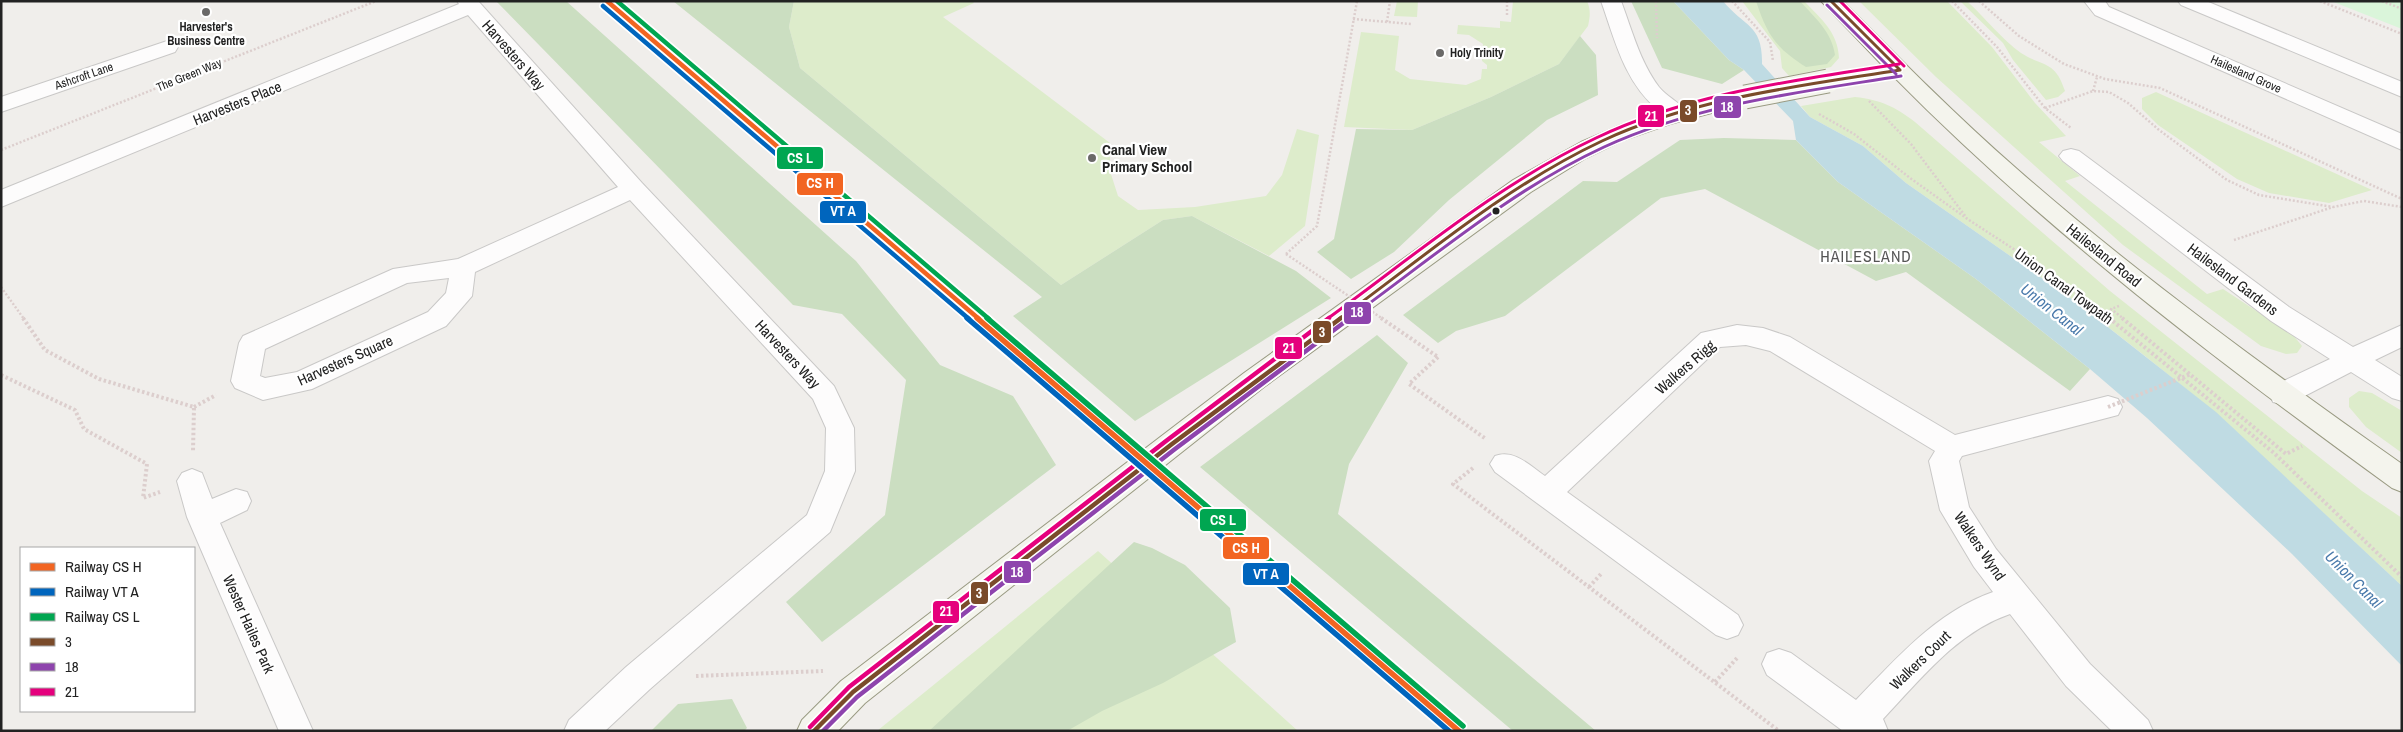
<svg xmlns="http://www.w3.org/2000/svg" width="2403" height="732" font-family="'Archivo Narrow',sans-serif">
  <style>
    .grass { fill: #ddeccb }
    .forest { fill: #cbdec1 }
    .park { fill: #daf5da }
    .water { fill: #bfdbe3 }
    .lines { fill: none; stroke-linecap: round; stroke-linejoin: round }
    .street-casing { stroke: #c9c8c7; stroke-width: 2 }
    .secondary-casing { stroke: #999a82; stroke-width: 2 }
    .path-far1 { stroke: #dccecd; stroke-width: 2.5; stroke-dasharray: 2 2; stroke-linecap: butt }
    .path { stroke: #dccecd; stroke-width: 4; stroke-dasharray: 2.5 2.5; stroke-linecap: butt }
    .street { fill: #fdfcfc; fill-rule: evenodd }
    .secondary { fill: #f4f4ed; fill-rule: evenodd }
    .secondary-bridge-casing { stroke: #999a82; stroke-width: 25; stroke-linecap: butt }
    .path-bridge-far1 { stroke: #dccecd; stroke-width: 2.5; stroke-dasharray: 2 2; stroke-linecap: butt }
    .path-bridge { stroke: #dccecd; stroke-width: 4; stroke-dasharray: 2.5 2.5; stroke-linecap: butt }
    .secondary-bridge { stroke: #f4f4ed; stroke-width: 23 }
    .bus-1-far1-casing { stroke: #fff; stroke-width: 6 }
    .bus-1-casing { stroke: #fff; stroke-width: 8 }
    .bus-2-far1-casing { stroke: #fff; stroke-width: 6 }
    .bus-2-casing { stroke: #fff; stroke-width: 8 }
    .bus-3-far1-casing { stroke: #fff; stroke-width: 6 }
    .bus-3-casing { stroke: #fff; stroke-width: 8 }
    .bus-1-far1 { stroke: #7a4b2a; stroke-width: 3 }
    .bus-1 { stroke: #7a4b2a; stroke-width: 4.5 }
    .bus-2-far1 { stroke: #8e44ad; stroke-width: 3 }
    .bus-2 { stroke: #8e44ad; stroke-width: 4.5 }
    .bus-3-far1 { stroke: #e5007d; stroke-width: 3 }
    .bus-3 { stroke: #e5007d; stroke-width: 4.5 }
    .rail-1-far1-casing { stroke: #fff; stroke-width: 8 }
    .rail-1-casing { stroke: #fff; stroke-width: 9 }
    .rail-2-far1-casing { stroke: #fff; stroke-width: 8 }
    .rail-2-casing { stroke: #fff; stroke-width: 9 }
    .rail-3-far1-casing { stroke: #fff; stroke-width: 8 }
    .rail-3-casing { stroke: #fff; stroke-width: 9 }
    .rail-1-far1 { stroke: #f26522; stroke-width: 4.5 }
    .rail-1 { stroke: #f26522; stroke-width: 5.5 }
    .rail-2-far1 { stroke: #0065bd; stroke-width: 4.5 }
    .rail-2 { stroke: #0065bd; stroke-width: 5.5 }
    .rail-3-far1 { stroke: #00a651; stroke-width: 4.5 }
    .rail-3 { stroke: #00a651; stroke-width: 5.5 }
    .poi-dot { fill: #6a6968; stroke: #fff; stroke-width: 2 }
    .bus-dot { fill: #222; stroke: #fff; stroke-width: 2 }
    .labels { text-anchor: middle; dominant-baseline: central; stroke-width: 4.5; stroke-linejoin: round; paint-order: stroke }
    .far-poi-label { font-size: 12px; font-weight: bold; fill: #222; stroke: #fff }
    .far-street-label { font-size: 12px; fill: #222; stroke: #fff }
    .street-label { font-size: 15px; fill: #222; stroke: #fff }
    .poi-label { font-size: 15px; font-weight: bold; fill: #222; stroke: #fff; text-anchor: start }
    .neighbourhood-label { font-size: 16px; letter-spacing: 1px; fill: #555; stroke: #fff }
    .water-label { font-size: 16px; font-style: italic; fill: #4a7aab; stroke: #fff }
    .line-badge { stroke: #fff; stroke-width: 2 }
    .badge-label { font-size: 14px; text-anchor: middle; font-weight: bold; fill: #fff }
  </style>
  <rect width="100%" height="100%" fill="#f0eeeb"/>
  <path class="grass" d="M794 1H972L974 3 943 17 1110 143V171L1118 196 1138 210 1195 207 1266 196 1282 175 1297 129 1319 135 1305 226 1269 256 1192 216 1163 220 1061 285 800 68 789 27Z
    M1397 1H1418L1417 17 1394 16Z
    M1513 1H1587C1591 10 1590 17 1588 26L1559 64 1491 97 1412 130 1344 127 1361 32 1399 36 1395 70 1410 79 1466 85 1481 79 1482 69H1487V65L1482 61 1483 44 1469 35 1457 34 1458 25 1500 28V21L1511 22Z
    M1742 1H1804C1821 19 1838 32 1839 58L1831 67 1789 76 1782 68 1780 51Z
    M1859 1H1947L1992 47 2035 103 2066 136 2039 142 2080 176 2065 181 2207 294 2223 289 2293 335 2302 346 2297 353 2286 354 2261 346 2123 245 1936 77Z
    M1960 1H1967C1983 16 2004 41 2021 53 2043 67 2055 60 2065 91L2058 97 2046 100 2013 60 2003 43Z
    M2156 92 2372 190 2329 203 2269 193 2237 179 2158 125 2142 109V98Z
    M1855 97C1881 100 1894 106 1915 122L2110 291 2362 491 2402 518V586L2216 413 2145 356 2076 302 1906 183 1863 146 1810 117 1801 106Z
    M2359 391 2372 393 2402 411V453L2366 427 2349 407V398Z
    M1098 551 1298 731H877Z"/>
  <path class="forest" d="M496 1H566L856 261 940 365 1013 396 1056 465 822 642 786 602 885 515 906 380 842 314 793 305Z
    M673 1H794L789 27 800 68 1061 285 1163 220 1192 216 1296 271 1331 298 1135 421 1013 316 1042 297Z
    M1631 1H1673L1729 60 1744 70 1722 84 1662 68Z
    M1756 1H1800C1815 18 1832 32 1835 55L1827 64 1806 67C1776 48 1767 35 1756 1Z
    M1580 36 1596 55 1598 95 1547 120 1449 200 1394 252 1351 279 1317 252 1334 239 1356 129 1412 130 1491 97 1559 64Z
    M1724 138 1796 140 1838 182 1976 279 2090 369 2070 391 1906 272 1876 281 1705 189 1661 198 1505 316 1456 331 1438 343 1403 315 1583 181 1617 182 1680 140Z
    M1377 335 1408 363 1349 464 1338 514 1596 731H1513L1200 467Z
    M1134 542 1152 548 1185 565 1230 608 1236 642 1163 683 1102 711 1067 731H929Z
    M732 699 747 728 744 731H651L678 704Z"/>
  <path class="park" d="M2331 1H2402V29Z"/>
  <path class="water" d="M1673 1H1723C1744 27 1763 24 1762 64L1810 117 1863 146 1906 183 2076 302 2216 412 2402 586V666L2292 554 2147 418 2090 369 1976 279 1838 182 1796 140 1793 121 1744 70 1729 60Z"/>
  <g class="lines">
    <g class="street-casing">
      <path id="street" d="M457 1 479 2 642 183 834 386 854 428 855 471 830 532 650 689 605 731H564L569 720 626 667 807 515 825 471 826 428 813 399 630 200 475 272 472 296 446 326 312 389 263 400 235 388 231 381 239 343 243 336 393 269 458 259 618 187 468 15 1 207V190L459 4ZM449 278 446 293 428 312 297 372 265 378 260 376 265 349 407 283Z
        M1601 1H1621C1632 30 1640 62 1659 87 1667 97 1680 102 1687 113L1684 118C1672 121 1666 117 1657 109 1624 81 1615 40 1601 1Z
        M2084 1H2105L2109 7 2402 134V150L2095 15Z
        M2178 1H2206L2402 82V97L2181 5Z
        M167 41 175 42 178 47 175 52 1 112V97Z
        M2071 149 2079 151 2289 307 2353 347 2402 325V347L2375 360 2402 377V401L2392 398 2351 372 2293 402 2283 405 2273 402 2269 394 2273 386 2330 359 2271 321 2063 161 2059 156 2063 151Z
        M1737 325 1763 328 1790 337 1955 435 2108 396 2118 399 2122 407 2118 415 1962 456 1959 461 1969 507 1996 549 2090 664 2148 720 2153 731H2112L2066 686 2010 614C1957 632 1920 680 1883 719L1888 731H1843L1767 675 1762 664 1767 653 1779 649 1791 653 1856 700C1897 658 1936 612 1993 592L1974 567 1940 510 1929 461 1935 451 1770 351 1746 345 1720 347 1567 492 1738 615 1743 625 1738 635 1727 639 1716 635 1495 472 1490 464 1495 456C1514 449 1529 465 1545 476L1701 333Z
        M192 469 202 473 212 499 236 489 247 492 251 501 247 510 220 523 313 731H279L187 517 177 481 182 473Z"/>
    </g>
    <g class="secondary-casing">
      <path id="secondary" d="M1821 1H1843C1900 59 1956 116 2017 169 2139 276 2270 371 2402 464V492L2392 488C2217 361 2046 231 1894 77L1828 88 1820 86 1817 81 1820 76 1883 66Z
        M1745 90 1753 92 1756 97 1753 102 1670 124 1621 141 1586 158 1531 192 1264 387 865 703 838 731H797L802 720 841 681 1244 373 1513 180 1581 142 1621 125 1670 109Z"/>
    </g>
    <path class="path-far1" d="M1507 1V15
      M1656 1 1657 38
      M1732 1 1770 42 1773 61
      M1952 1 1997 47 2045 108 2071 128
      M1979 1 2019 36 2064 64 2105 79 2160 88 2402 199
      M2320 1 2402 34
      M2382 1 2402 9
      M1353 19 1411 24
      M1387 22 1390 1
      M2093 91 2097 77
      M1869 101 1911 144 1966 217
      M2045 108 2093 91 2109 92 2128 103 2159 130 2227 180 2259 195 2333 207
      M1819 114 1854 134 1910 178 1969 220 2049 272 2110 319
      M1 150 376 1
      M2234 240 2333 207 2364 201 2402 207
      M1286 254 1317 226 1357 1
      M1 287 24 319
      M2119 306 2111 309 2124 319"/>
    <path class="path" d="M23 318 45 350 99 379 194 407 193 451
      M2109 318 2274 453 2402 577
      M2122 318 2286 454 2302 446
      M1438 357 1409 384 1486 439
      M1 375 75 410 84 429 147 464 143 498 160 492
      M194 407 216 395
      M1473 468 1453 484 1779 731
      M1589 587 1601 574
      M696 676 823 671
      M1715 682 1738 657"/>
    <use href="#street" class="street"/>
    <use href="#secondary" class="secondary"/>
    <g class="secondary-bridge-casing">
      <path id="secondary-bridge" d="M1745 97 1828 81"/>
    </g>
    <path class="path-bridge-far1" d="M1286 254 1383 319"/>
    <path class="path-bridge" d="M1381 318 1438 357
      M2108 407 2191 374"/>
    <use href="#secondary-bridge" class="secondary-bridge"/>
    <g class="bus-1-far1-casing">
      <path id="bus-1-far1" d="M1831 1 1900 70
        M1339 319C1424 257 1506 186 1602 141 1694 98 1800 86 1900 70"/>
    </g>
    <g class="bus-1-casing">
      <path id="bus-1" d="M814 731 853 692 1172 444 1341 318"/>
    </g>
    <g class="bus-2-far1-casing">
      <path id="bus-2-far1" d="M1827 5 1896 74
        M1348 319C1431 259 1511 190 1604 147 1697 104 1802 92 1901 76"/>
    </g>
    <g class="bus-2-casing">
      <path id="bus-2" d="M823 731 857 697 1175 449 1350 318"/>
    </g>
    <g class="bus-3-far1-casing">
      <path id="bus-3-far1" d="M1840 1 1904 66
        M1327 319C1414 256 1498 184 1596 138 1690 93 1797 80 1899 64"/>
    </g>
    <g class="bus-3-casing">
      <path id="bus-3" d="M810 727 849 687 1166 441 1329 318"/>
    </g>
    <use href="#bus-1-far1" class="bus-1-far1"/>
    <use href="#bus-1" class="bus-1"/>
    <use href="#bus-2-far1" class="bus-2-far1"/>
    <use href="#bus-2" class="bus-2"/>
    <use href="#bus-3-far1" class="bus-3-far1"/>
    <use href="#bus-3" class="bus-3"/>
    <g class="rail-1-far1-casing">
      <path id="rail-1-far1" d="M607 1 979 319"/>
    </g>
    <g class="rail-1-casing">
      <path id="rail-1" d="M977 318 1459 731"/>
    </g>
    <g class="rail-2-far1-casing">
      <path id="rail-2-far1" d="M603 6 969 319"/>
    </g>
    <g class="rail-2-casing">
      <path id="rail-2" d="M967 318 1449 731"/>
    </g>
    <g class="rail-3-far1-casing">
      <path id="rail-3-far1" d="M617 1 989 319"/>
    </g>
    <g class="rail-3-casing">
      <path id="rail-3" d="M987 318 1463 726"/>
    </g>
    <use href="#rail-1-far1" class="rail-1-far1"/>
    <use href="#rail-1" class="rail-1"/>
    <use href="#rail-2-far1" class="rail-2-far1"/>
    <use href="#rail-2" class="rail-2"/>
    <use href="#rail-3-far1" class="rail-3-far1"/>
    <use href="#rail-3" class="rail-3"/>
  </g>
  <g class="poi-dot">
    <circle cx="206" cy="12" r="5"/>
    <circle cx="1440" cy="53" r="5"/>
    <circle cx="1092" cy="158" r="5"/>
  </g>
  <circle class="bus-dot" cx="1496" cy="211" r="4.5"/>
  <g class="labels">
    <g class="far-poi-label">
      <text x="206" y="27">Harvester's<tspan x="206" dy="14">Business Centre</tspan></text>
      <text x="1450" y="53" text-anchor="start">Holy Trinity</text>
    </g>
    <g class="far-street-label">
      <text transform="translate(2246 74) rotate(24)">Hailesland Grove</text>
      <text transform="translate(189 75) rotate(-22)">The Green Way</text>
      <text transform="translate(84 76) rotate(-19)">Ashcroft Lane</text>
    </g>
    <g class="street-label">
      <text transform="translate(514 55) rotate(49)">Harvesters Way</text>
      <text transform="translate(237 103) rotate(-22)">Harvesters Place</text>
      <text transform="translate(2104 255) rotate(39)">Hailesland Road</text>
      <text transform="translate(2233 279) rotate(37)">Hailesland Gardens</text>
      <text transform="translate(2064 286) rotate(36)">Union Canal Towpath</text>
      <text transform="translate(788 354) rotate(47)">Harvesters Way</text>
      <text transform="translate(345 360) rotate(-24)">Harvesters Square</text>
      <text transform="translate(1685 367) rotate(-41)">Walkers Rigg</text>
      <text transform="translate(1980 546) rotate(56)">Walkers Wynd</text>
      <text transform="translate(249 624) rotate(66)">Wester Hailes Park</text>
      <text transform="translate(1920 660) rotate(-44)">Walkers Court</text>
    </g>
    <g class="poi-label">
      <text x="1102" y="149">Canal View<tspan x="1102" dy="17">Primary School</tspan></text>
    </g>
    <g class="neighbourhood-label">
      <text x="1866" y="256">HAILESLAND</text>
    </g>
    <g class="water-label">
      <text transform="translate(2052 309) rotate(38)">Union Canal</text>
      <text transform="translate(2354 579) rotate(45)">Union Canal</text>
    </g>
  </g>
  <g class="line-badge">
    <rect x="1713" y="95" width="29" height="24" rx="5" fill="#8e44ad"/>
    <rect x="1679" y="99" width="19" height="24" rx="5" fill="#7a4b2a"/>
    <rect x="1637" y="104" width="28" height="24" rx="5" fill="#e5007d"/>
    <rect x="776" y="146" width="48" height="24" rx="5" fill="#00a651"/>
    <rect x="796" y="172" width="48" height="24" rx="5" fill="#f26522"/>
    <rect x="819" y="200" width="48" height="24" rx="5" fill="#0065bd"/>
    <rect x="1343" y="301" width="29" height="24" rx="5" fill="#8e44ad"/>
    <rect x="1312" y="320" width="20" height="24" rx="5" fill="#7a4b2a"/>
    <rect x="1274" y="336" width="29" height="24" rx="5" fill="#e5007d"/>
    <rect x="1199" y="508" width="48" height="24" rx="5" fill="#00a651"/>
    <rect x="1222" y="536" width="48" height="24" rx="5" fill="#f26522"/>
    <rect x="1003" y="560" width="29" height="24" rx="5" fill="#8e44ad"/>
    <rect x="1242" y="562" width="48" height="24" rx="5" fill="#0065bd"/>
    <rect x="970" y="581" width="19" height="24" rx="5" fill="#7a4b2a"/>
    <rect x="932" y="600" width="28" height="24" rx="5" fill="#e5007d"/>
  </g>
  <g class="badge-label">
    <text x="1727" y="112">18</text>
    <text x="1688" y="115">3</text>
    <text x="1651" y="121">21</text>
    <text x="800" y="163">CS L</text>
    <text x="820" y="188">CS H</text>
    <text x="843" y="216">VT A</text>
    <text x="1357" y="317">18</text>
    <text x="1322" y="337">3</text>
    <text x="1289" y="353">21</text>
    <text x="1223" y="525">CS L</text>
    <text x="1246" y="553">CS H</text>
    <text x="1017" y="577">18</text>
    <text x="1266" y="579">VT A</text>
    <text x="979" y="598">3</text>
    <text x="946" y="616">21</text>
  </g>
  <rect width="2403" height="732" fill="none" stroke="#222222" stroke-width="5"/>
  <rect x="20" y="547" width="175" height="165" fill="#ffffff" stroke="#a7a7a7"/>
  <rect x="30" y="563" width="25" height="8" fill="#f26522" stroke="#a7a7a7"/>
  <text x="65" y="572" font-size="15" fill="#222222">Railway CS H</text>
  <rect x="30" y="588" width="25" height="8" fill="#0065bd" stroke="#a7a7a7"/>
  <text x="65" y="597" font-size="15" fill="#222222">Railway VT A</text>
  <rect x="30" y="613" width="25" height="8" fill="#00a651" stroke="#a7a7a7"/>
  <text x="65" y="622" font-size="15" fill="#222222">Railway CS L</text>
  <rect x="30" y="638" width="25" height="8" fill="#7a4b2a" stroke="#a7a7a7"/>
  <text x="65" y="647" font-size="15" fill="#222222">3</text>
  <rect x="30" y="663" width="25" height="8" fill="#8e44ad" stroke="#a7a7a7"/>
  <text x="65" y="672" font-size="15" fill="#222222">18</text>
  <rect x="30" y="688" width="25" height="8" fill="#e5007d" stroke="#a7a7a7"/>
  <text x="65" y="697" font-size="15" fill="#222222">21</text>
</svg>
